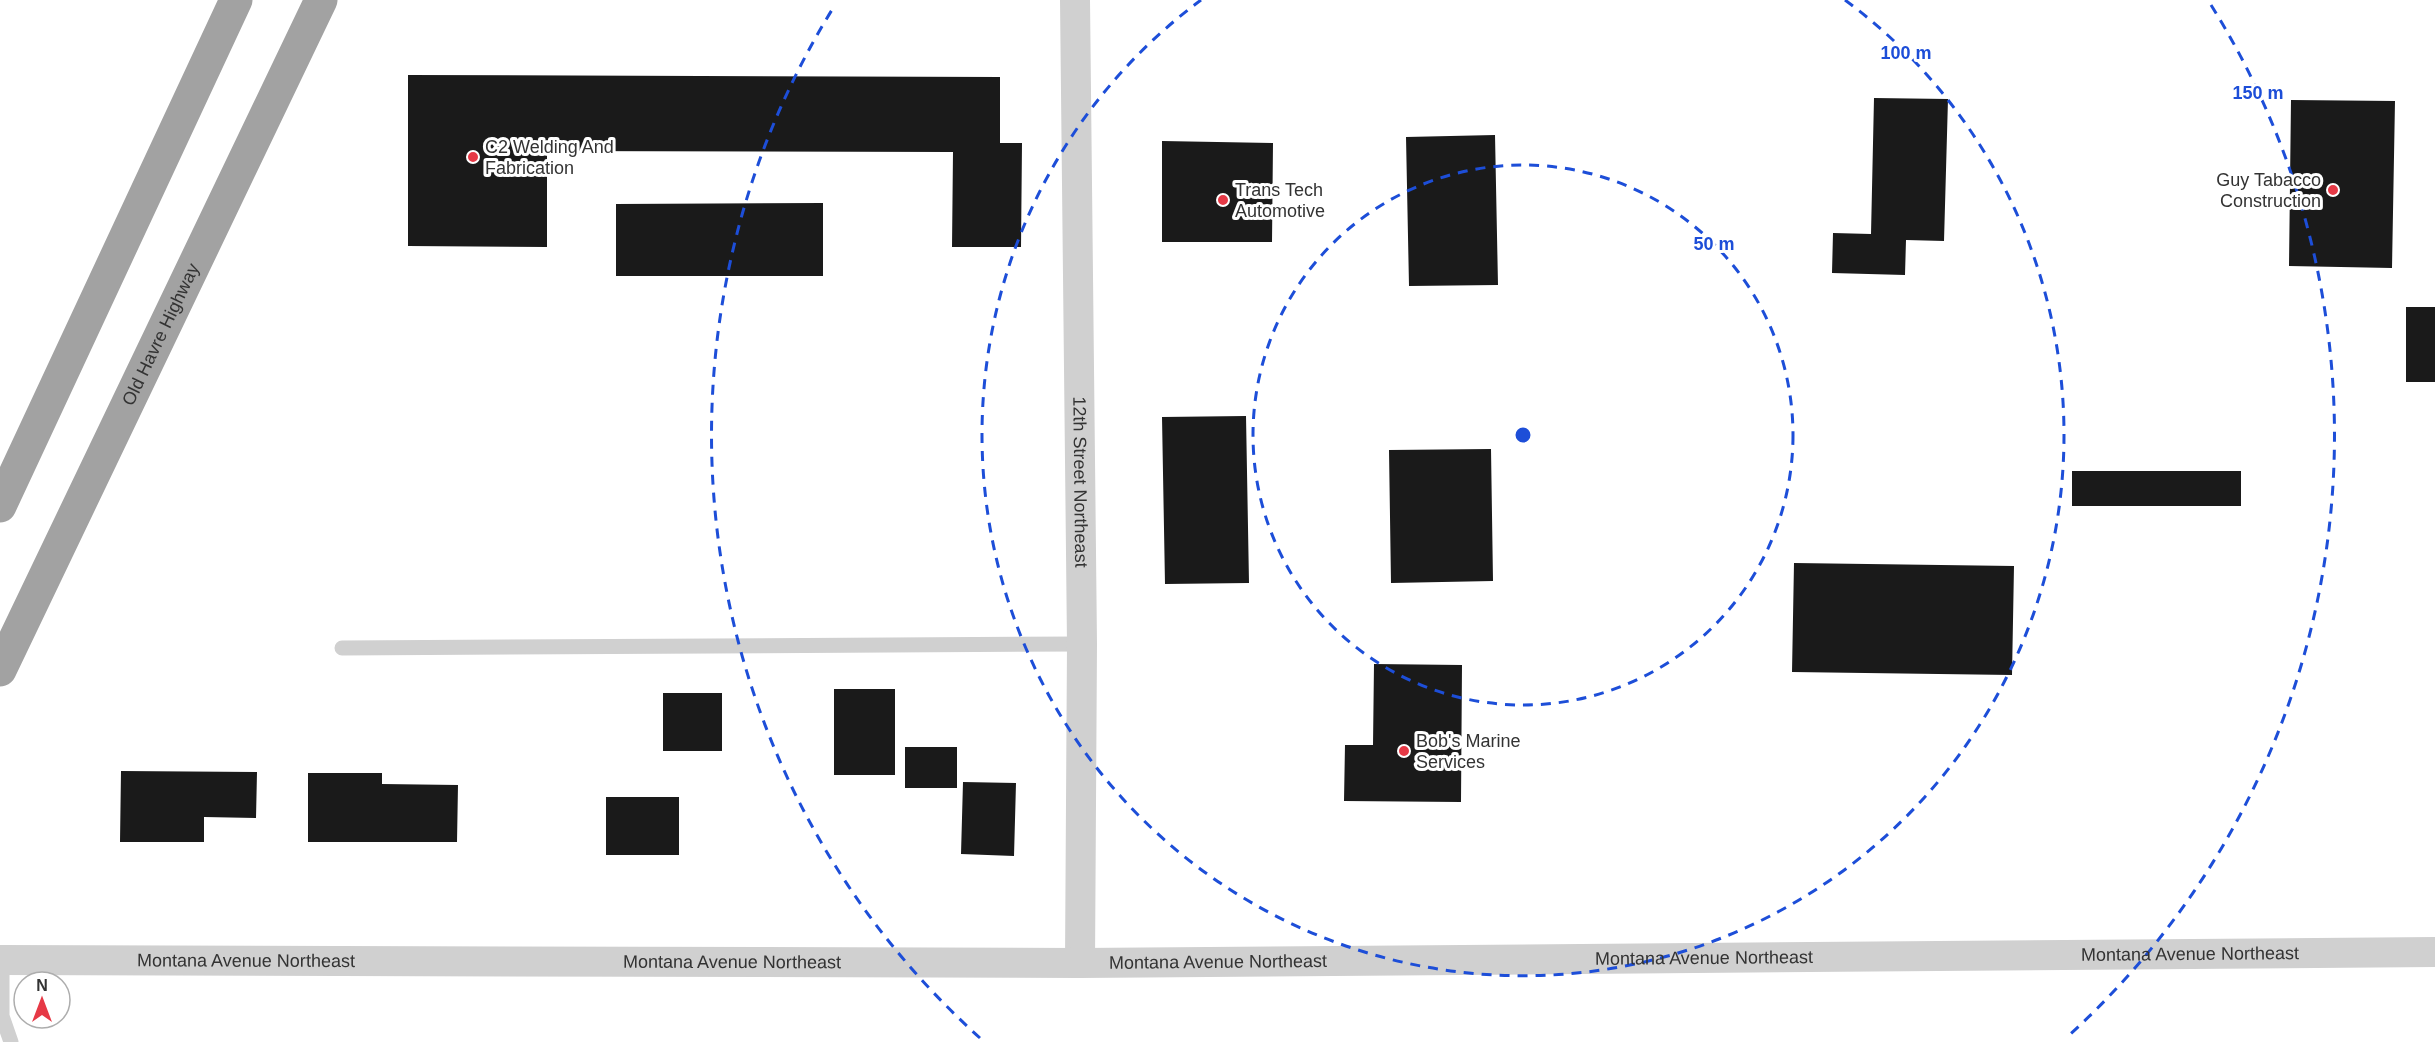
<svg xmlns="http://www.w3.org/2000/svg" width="2435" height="1042" font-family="Helvetica,sans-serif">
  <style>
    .building { fill: #1a1a1a }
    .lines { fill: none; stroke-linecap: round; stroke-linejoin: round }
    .service { stroke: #d0d0d0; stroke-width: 15 }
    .minor { stroke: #d0d0d0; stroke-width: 30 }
    .trunk { stroke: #a2a2a2; stroke-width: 33 }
    .ring { fill: none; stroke: #1d4ed8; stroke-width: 3; stroke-dasharray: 10 8 }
    .poi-dot { fill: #e63946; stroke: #fff; stroke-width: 2 }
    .labels { text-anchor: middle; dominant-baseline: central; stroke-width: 6; stroke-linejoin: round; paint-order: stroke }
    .poi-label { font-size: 18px; fill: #333; stroke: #fff; text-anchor: start }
    .street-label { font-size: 18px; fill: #333; stroke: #fff }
    .centre { fill: #1d4ed8; stroke: #fff; stroke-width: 3 }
    .ring-label { font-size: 18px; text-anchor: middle; font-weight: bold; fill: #1d4ed8; stroke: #fff; stroke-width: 6; stroke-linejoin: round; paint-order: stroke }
  </style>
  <rect width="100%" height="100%" fill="#fff"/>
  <path class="building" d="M408 75 1000 77V143H1022L1021 247H952L953 152 547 151V247L408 246Z
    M1874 98 1948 99 1944 241 1906 240 1905 275 1832 273 1833 233 1871 234Z
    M2291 100 2395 101 2392 268 2289 266Z
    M1495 135 1498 285 1409 286 1406 137Z
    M1162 141 1273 143 1272 242H1162Z
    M823 203V276H616V204Z
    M2406 307H2435V382H2406Z
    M1246 416 1249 583 1165 584 1162 417Z
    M1491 449 1493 581 1391 583 1389 450Z
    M2072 471H2241V506H2072Z
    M1794 563 2014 566 2012 675 1792 672Z
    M1374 664 1462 665 1461 802 1344 801 1345 745H1373Z
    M834 689H895V775H834Z
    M663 693H722V751H663Z
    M905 747H957V788H905Z
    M121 771 257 772 256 818 204 817V842H120Z
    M308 773H382V784L458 785 457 842H308Z
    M963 782 1016 783 1014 856 961 854Z
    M606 797H679V855H606Z"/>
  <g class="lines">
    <path class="service" d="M342 648 1082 644
      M2 960V1016L11 1042"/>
    <g class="minor">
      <path id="s1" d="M1075 0 1082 644 1080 963"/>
      <path id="s2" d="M0 960 1080 963 2435 952"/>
    </g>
    <g class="trunk">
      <path d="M0 506 236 0"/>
      <path id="s3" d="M0 670 321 0"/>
    </g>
  </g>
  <g class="ring">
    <circle cx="1523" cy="435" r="270"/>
    <path d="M1845 0A541 541 0 1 1 1201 0"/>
    <path d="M980 1038A811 811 0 0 1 835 5M2211 5A811 811 0 0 1 2066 1038"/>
  </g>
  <g class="poi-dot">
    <circle cx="473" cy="157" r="6"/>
    <circle cx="2333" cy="190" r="6"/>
    <circle cx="1223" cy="200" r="6"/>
    <circle cx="1404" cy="751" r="6"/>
  </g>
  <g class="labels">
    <g class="poi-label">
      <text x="485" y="147">C2 Welding And<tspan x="485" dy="21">Fabrication</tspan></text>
      <text x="2321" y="180" text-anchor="end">Guy Tabacco<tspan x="2321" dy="21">Construction</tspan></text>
      <text x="1235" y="190">Trans Tech<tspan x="1235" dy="21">Automotive</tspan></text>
      <text x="1416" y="741">Bob's Marine<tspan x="1416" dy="21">Services</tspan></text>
    </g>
    <g class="street-label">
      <text stroke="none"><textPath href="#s3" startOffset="372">Old Havre Highway</textPath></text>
      <text stroke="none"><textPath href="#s1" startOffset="482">12th Street Northeast</textPath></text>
      <text stroke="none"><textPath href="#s2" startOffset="2190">Montana Avenue Northeast</textPath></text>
      <text stroke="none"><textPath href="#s2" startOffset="1704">Montana Avenue Northeast</textPath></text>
      <text stroke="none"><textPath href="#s2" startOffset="246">Montana Avenue Northeast</textPath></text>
      <text stroke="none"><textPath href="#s2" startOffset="732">Montana Avenue Northeast</textPath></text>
      <text stroke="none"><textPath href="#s2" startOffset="1218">Montana Avenue Northeast</textPath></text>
    </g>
  </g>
  <circle cx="1523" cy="435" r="9" class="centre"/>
  <g class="ring-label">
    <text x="1906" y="59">100 m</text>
    <text x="2258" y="99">150 m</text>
    <text x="1714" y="250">50 m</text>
  </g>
  <g transform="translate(42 1000)"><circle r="28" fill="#ffffff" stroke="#adadad" stroke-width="1.5"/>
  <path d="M0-4.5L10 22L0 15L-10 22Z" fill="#e63946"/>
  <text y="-9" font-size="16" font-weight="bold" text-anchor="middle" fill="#333333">N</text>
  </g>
</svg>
